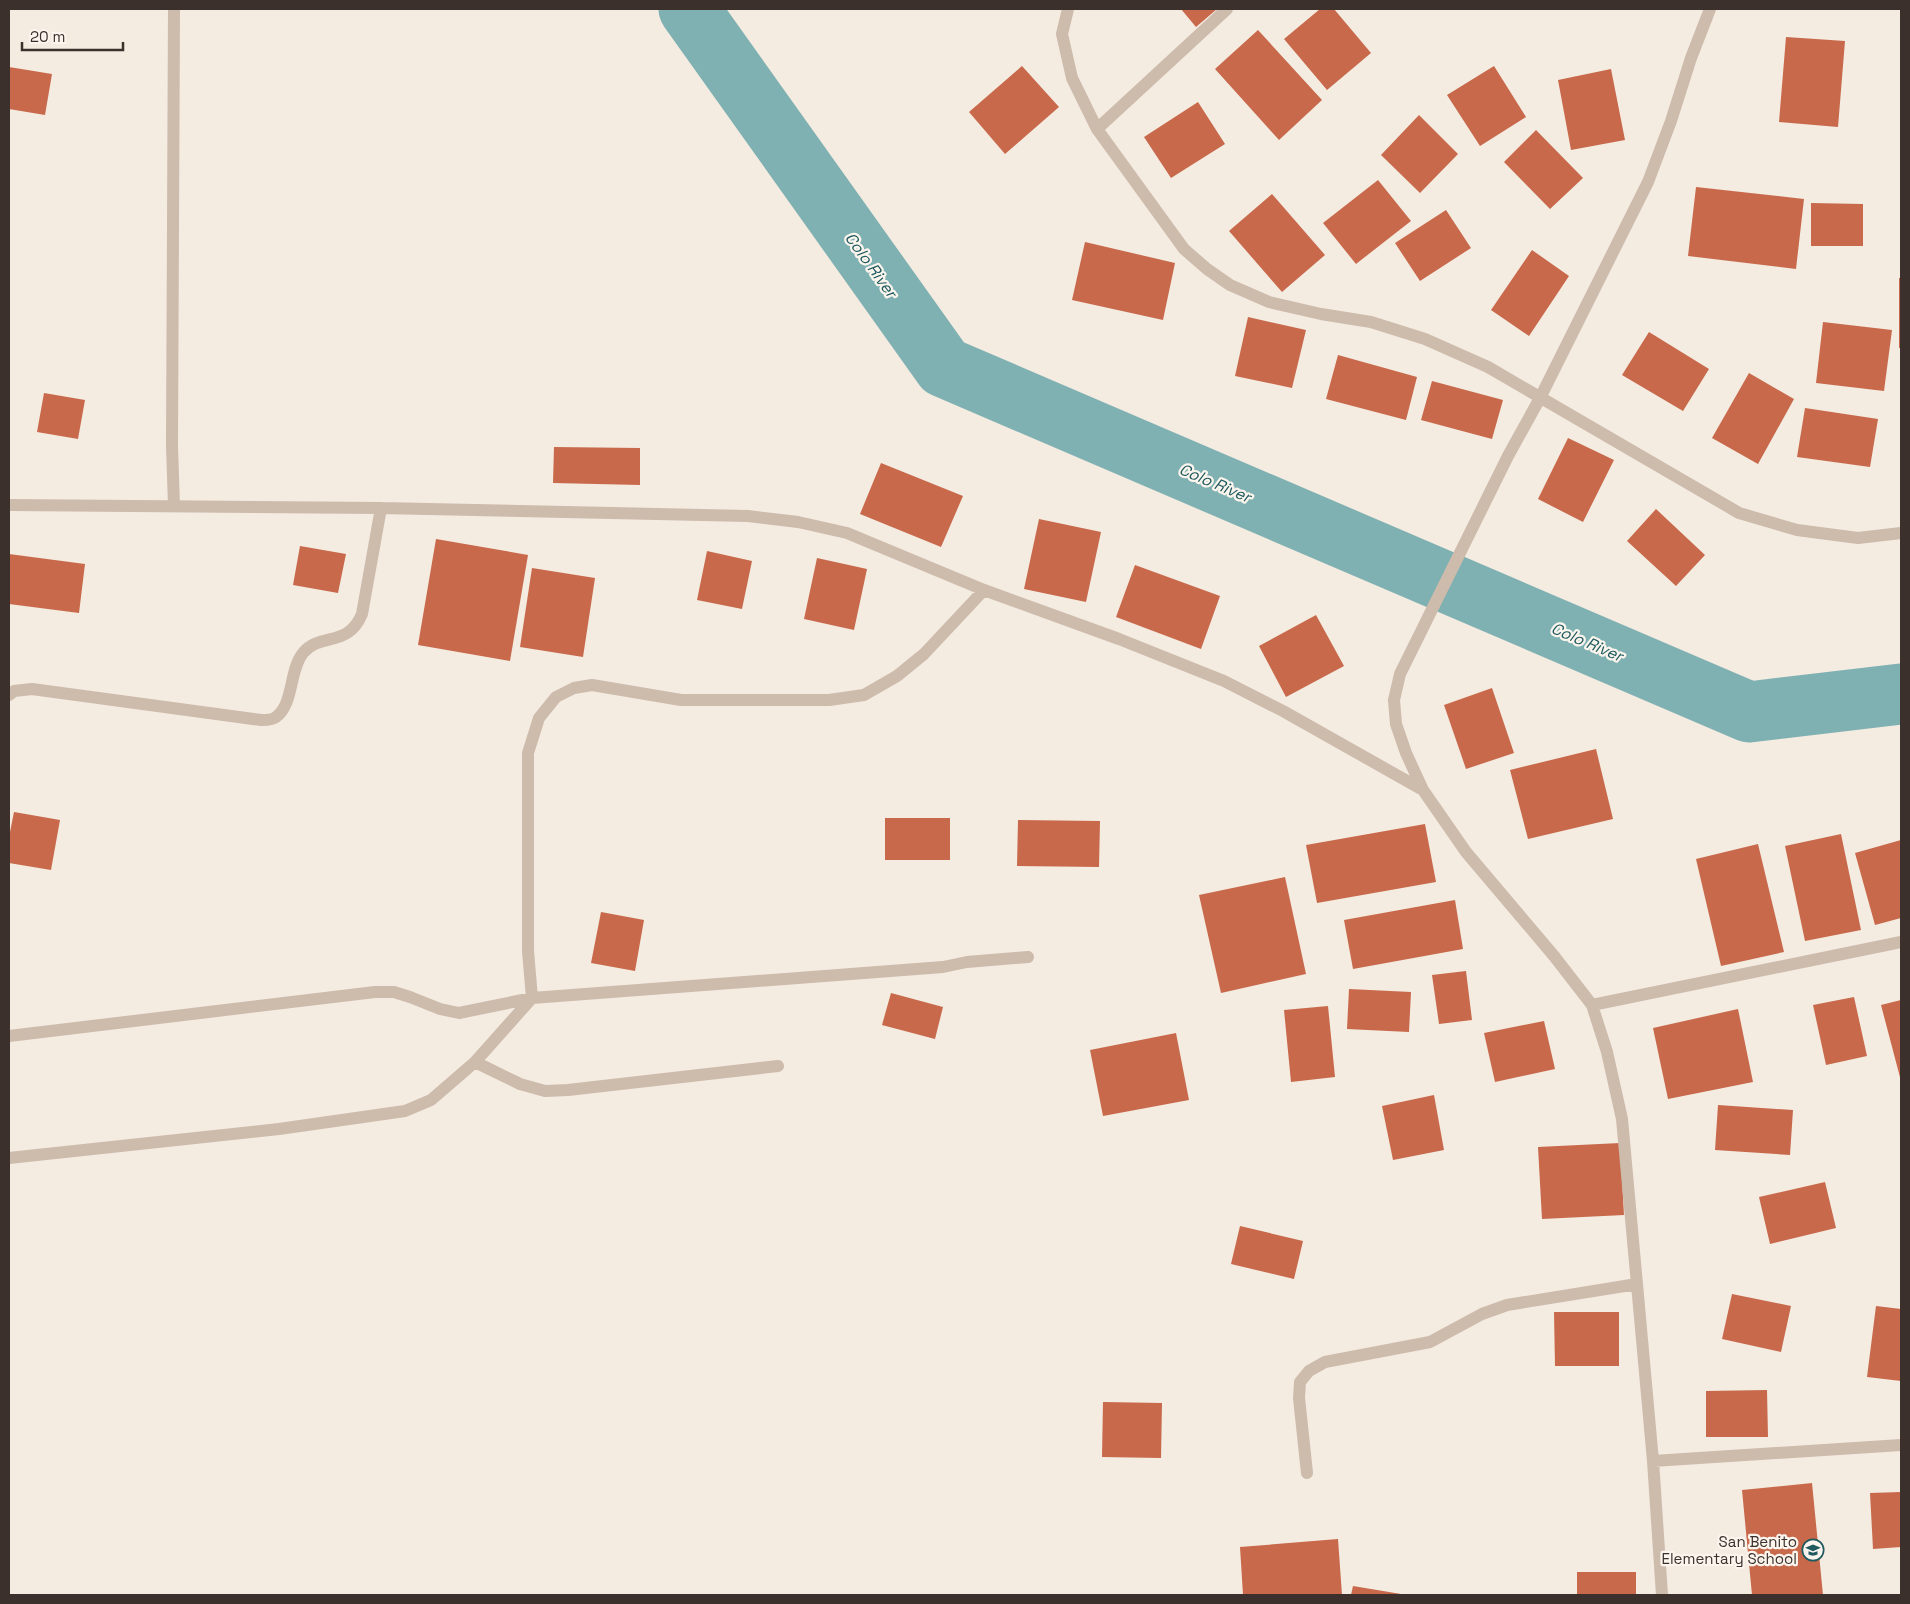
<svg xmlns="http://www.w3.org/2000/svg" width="1910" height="1604" font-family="'Space Grotesk',sans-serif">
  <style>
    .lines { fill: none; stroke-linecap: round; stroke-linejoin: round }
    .river { stroke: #7fb0b2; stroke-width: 61 }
    .building { fill: #c8694b }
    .minor { stroke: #cdbbac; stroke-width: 12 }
    .labels { text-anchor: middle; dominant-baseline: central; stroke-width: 4.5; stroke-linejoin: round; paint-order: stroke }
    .poi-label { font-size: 15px; fill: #3b302b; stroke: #fbf5ee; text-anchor: end }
    .water-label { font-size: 16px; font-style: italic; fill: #1f5a5e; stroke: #fbf5ee }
  </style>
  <rect width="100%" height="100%" fill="#f4ebe1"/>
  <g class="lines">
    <path class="river" d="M689 9 944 367 1749 712 1901 694"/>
  </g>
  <path class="building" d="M1181 9H1217L1196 27Z
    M1320 9H1334L1371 53 1327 90 1284 39Z
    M1258 30 1322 100 1279 140 1215 69Z
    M1786 37 1845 41 1838 127 1779 122Z
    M1022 66 1059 107 1005 154 969 112Z
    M1494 66 1526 117 1480 146 1447 95Z
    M9 67 52 74 45 115 9 109Z
    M1611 69 1625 140 1571 150 1558 80Z
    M1198 102 1225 144 1171 178 1144 137Z
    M1419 115 1458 154 1420 193 1381 155Z
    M1536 130 1583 178 1550 209 1504 162Z
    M1378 180 1411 221 1356 264 1323 223Z
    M1696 187 1804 199 1796 269 1688 256Z
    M1272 194 1325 255 1282 292 1229 231Z
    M1811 203 1863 204V246H1811Z
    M1446 210 1471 248 1420 281 1395 243Z
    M1085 242 1175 263 1163 320 1072 300Z
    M1532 250 1569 276 1529 336 1491 310Z
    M1899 278H1901V348H1899Z
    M1248 317 1306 330 1292 388 1235 376Z
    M1823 322 1892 330 1884 391 1816 383Z
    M1649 332 1709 369 1683 411 1622 375Z
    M1338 355 1417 377 1406 420 1326 399Z
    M1749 373 1794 399 1758 464 1712 438Z
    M1432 381 1503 400 1492 439 1421 420Z
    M44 393 85 400 78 439 37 432Z
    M1805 408 1878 419 1870 467 1797 457Z
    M1568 438 1614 460 1583 522 1538 499Z
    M554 447 640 448V485L553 483Z
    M881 463 963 496 941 547 860 514Z
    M1656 509 1705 555 1676 586 1627 541Z
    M1039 519 1101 532 1086 602 1024 589Z
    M436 539 528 555 510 661 418 645Z
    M300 546 346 554 338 593 293 585Z
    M707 551 752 561 742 609 697 600Z
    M9 554 85 564 79 613 9 604Z
    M817 558 867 569 854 630 804 619Z
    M1135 565 1220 596 1201 649 1116 617Z
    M532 568 595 578 583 657 520 647Z
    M1316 615 1344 666 1286 697 1259 646Z
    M1492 688 1514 753 1466 769 1444 705Z
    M1596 749 1613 819 1528 839 1510 770Z
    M14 812 60 820 51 870 9 863V837Z
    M885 818H950V860H885Z
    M1018 820 1100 821 1099 867 1017 866Z
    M1425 824 1436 882 1317 903 1306 845Z
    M1841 834 1861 930 1805 941 1785 846Z
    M1901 840V918L1875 925 1855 853Z
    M1758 844 1784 952 1721 966 1696 859Z
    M1285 877 1306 974 1221 993 1199 895Z
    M1455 900 1463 949 1353 969 1344 920Z
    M601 912 644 920 635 971 591 963Z
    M1466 971 1472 1020 1439 1024 1432 975Z
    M1349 989 1411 992 1409 1032 1347 1029Z
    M891 993 943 1007 935 1039 882 1025Z
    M1854 997 1867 1056 1826 1065 1813 1005Z
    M1901 1000V1081L1881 1005Z
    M1328 1006 1335 1077 1291 1082 1284 1010Z
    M1738 1009 1753 1082 1668 1099 1653 1028Z
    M1544 1021 1555 1069 1495 1082 1484 1033Z
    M1176 1033 1189 1100 1103 1116 1090 1050Z
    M1434 1095 1444 1150 1393 1160 1382 1106Z
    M1718 1105 1793 1110 1790 1155 1715 1150Z
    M1620 1143 1624 1215 1542 1219 1538 1147Z
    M1825 1182 1836 1228 1770 1244 1759 1197Z
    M1240 1226 1303 1241 1294 1279 1231 1264Z
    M1732 1294 1791 1306 1781 1352 1722 1339Z
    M1876 1306 1901 1309V1381L1867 1377Z
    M1554 1312H1619V1366H1555Z
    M1767 1390 1768 1437H1706V1391Z
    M1103 1402 1162 1403 1161 1458 1102 1457Z
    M1812 1483 1823 1595H1752L1742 1490Z
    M1901 1492V1547L1873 1549 1870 1493Z
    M1338 1539 1342 1595H1243L1240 1547Z
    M1577 1572H1636V1595H1577Z
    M1353 1586 1401 1594V1595H1351Z"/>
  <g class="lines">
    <path class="minor" d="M1068 9 1062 34 1072 78 1097 129 1184 249 1207 269 1230 285 1269 302 1321 314 1371 322 1425 339 1488 367 1739 513 1797 530 1858 538 1901 533
      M1097 129 1227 9
      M9 505 381 508 748 516 798 522 847 533 984 590 1119 639 1224 681 1283 711 1423 790
      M174 506 172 446 174 9
      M9 695 14 691 32 689 261 720C266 720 273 720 276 717 294 704 289 670 303 653 320 632 348 648 362 614L381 508
      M1592 1005 1901 942
      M9 1036 375 992H394L410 997 440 1009 459 1013 532 998 943 967 967 962 1028 957
      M475 1062 520 1084 545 1091 568 1090 778 1066
      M9 1158 279 1129 405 1111 431 1100 475 1062 532 998 528 951V753L539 718 556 697 574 688 592 685 681 700H829L864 695 897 676 924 654 984 590
      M1653 1461 1901 1445
      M1307 1473 1299 1398 1300 1382 1309 1371 1325 1362 1430 1342 1482 1314 1507 1305 1637 1284
      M1662 1595 1653 1461 1622 1119 1607 1052 1592 1005 1554 956 1466 852 1423 790 1406 753 1396 724 1394 700 1400 674 1508 456 1540 398 1648 182 1671 121 1691 58 1710 9"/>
  </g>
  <defs>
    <g id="school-ring" transform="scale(1.125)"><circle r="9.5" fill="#fbf5ee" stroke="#1f5a5e" stroke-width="1.5"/><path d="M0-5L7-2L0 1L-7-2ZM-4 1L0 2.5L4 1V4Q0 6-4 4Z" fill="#1f5a5e"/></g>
  </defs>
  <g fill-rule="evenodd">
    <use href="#school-ring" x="1813" y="1550"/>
  </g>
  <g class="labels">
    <g class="poi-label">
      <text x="1797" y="1541">San Benito<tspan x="1797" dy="17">Elementary School</tspan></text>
    </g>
    <g class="water-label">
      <text transform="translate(871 265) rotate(54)">Colo River</text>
      <text transform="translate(1215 483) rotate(23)">Colo River</text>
      <text transform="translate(1587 642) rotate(23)">Colo River</text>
    </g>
  </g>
  <rect width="1910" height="1604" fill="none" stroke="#3b302b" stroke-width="20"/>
  <path d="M22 42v8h101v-8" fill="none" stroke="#3b302b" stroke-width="2.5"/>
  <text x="30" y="42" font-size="15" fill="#3b302b" stroke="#fbf5ee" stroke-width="4" paint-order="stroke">20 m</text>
</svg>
